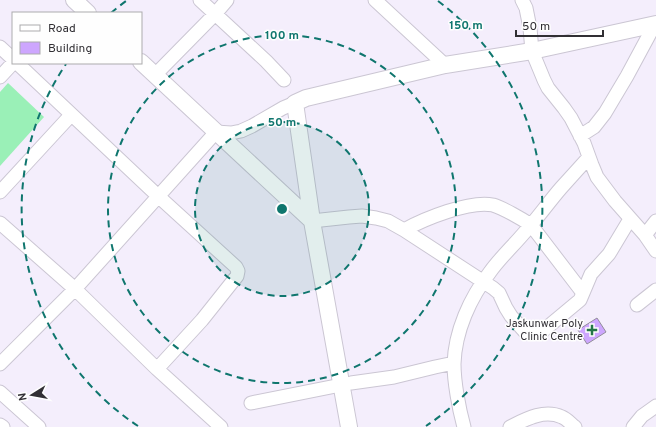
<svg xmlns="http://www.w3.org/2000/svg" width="656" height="427" font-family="Overpass,sans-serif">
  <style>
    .green { fill: #9af0b7 }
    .building { fill: #cda6fe; stroke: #938e9b }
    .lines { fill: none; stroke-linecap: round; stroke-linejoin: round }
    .minor-casing { stroke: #cbc6d3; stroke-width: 15 }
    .tertiary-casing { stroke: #cbc6d3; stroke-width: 18 }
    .minor { stroke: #fff; stroke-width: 13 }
    .tertiary { stroke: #fff; stroke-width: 16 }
    .ring { fill: none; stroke: #0f766e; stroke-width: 2; stroke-dasharray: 7 5 }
    .poi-dot { fill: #237647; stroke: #fefefe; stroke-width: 1.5 }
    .labels { text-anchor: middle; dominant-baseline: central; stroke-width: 3; stroke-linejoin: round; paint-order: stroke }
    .poi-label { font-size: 11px; fill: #312f34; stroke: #fefefe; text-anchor: end }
    .centre { fill: #0f766e; stroke: #fefefe; stroke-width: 2 }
    .ring-label { font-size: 12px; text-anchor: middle; font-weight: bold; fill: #0f766e; stroke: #fefefe; stroke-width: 3; stroke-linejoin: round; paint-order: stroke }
  </style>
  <rect width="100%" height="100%" fill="#f4eefc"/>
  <path class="green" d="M8 83 44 117 0 166V92Z"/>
  <path class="building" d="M597 318 606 332 587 344 578 330Z"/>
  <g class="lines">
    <g class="minor-casing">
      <path id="minor" d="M200 0 266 61 284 80
        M375 0 445 65
        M522 0 526 8 530 28 532 51 544 80 548 88 564 108 571 118 584 143 592 165 597 177 615 201 645 235 656 251
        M0 47 13 59
        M17 63 158 196 236 267 238 271 237 276 202 320 157 369
        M155 75 215 14 227 0
        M0 77 13 63
        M580 136 594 127 605 113 627 76 655 24
        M0 192 71 115
        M312 221 349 217 362 216 376 218 388 221 404 230 493 288 499 293 506 308 511 316 526 333H538L544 330 580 300 591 274 609 254 630 219
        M0 223 75 289 157 369 221 427
        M404 230C424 219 470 200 493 205 503 208 522 219 531 225L583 293
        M645 235 656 221
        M637 305 656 290
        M0 364 75 289 216 132 231 133 241 131 252 126 283 108 295 103
        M0 392 39 427
        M251 403 351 383 394 377 435 367 454 363
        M0 425 3 427
        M464 427C459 409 454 382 454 364 455 331 470 298 490 272 500 258 513 246 524 233 537 219 548 203 561 188 570 178 580 167 589 157
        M510 427C526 419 544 409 562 417 567 419 571 424 575 427
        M633 427 642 416 656 406"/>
    </g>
    <g class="tertiary-casing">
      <path id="tertiary" d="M74 0 88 13
        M141 62 312 221 349 427
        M312 221 295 103 306 98 445 65 532 51 656 24"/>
    </g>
    <use href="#minor" class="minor"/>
    <use href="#tertiary" class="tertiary"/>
  </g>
  <circle cx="282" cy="209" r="87" fill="#0f766e" fill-opacity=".12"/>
  <g class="ring">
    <circle cx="282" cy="209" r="87"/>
    <circle cx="282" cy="209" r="174"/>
    <path d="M138 426A260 260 0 0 1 66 64M111 13A260 260 0 0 1 126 1M438 1A260 260 0 0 1 426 426"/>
  </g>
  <path class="poi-dot" d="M590 324h4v4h4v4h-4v4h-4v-4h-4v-4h4z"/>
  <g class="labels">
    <g class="poi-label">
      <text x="583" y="324">Jaskunwar Poly<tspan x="583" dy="13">Clinic Centre</tspan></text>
    </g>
  </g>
  <circle cx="282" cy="209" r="6" class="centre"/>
  <g class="ring-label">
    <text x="466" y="29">150 m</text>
    <text x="282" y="39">100 m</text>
    <text x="282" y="126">50 m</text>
  </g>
  <rect x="12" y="12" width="130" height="52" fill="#fefefe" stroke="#acabad"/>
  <rect x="20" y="25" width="20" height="6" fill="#ffffff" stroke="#acabad"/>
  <text x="48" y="32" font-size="12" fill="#312f34">Road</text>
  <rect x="20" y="42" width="20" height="12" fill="#cda6fe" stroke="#acabad"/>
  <text x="48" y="52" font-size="12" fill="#312f34">Building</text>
  <g transform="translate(32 395) rotate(259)" stroke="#fefefe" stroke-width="3" paint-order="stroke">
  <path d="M0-3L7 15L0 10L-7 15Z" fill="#312f34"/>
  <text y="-6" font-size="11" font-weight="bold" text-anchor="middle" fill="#312f34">N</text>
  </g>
  <path d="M516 30v6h87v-6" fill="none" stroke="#312f34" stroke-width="2"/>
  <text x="522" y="30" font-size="12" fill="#312f34" stroke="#fefefe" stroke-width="3" paint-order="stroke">50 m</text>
</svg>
